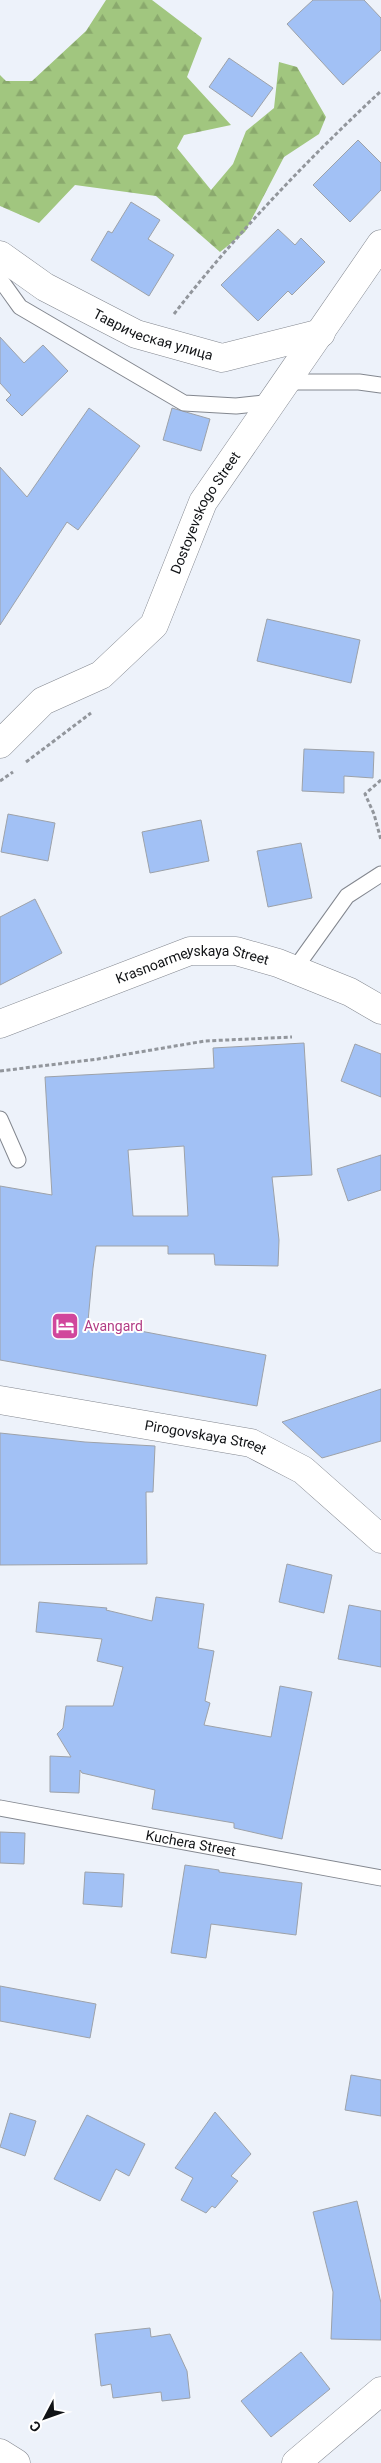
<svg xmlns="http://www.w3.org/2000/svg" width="381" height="2463" font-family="Roboto,sans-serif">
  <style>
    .forest { fill: url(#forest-firs) }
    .building { fill: #a2c1f5; stroke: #9da2a9; fill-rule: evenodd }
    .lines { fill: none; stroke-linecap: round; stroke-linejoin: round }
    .lane-casing { stroke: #83878f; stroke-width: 17 }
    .street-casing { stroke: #83878f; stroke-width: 29 }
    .primary-casing { stroke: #83878f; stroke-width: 29 }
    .path { stroke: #92969c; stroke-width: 3; stroke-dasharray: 4 2.5; stroke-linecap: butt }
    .lane { stroke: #fff; stroke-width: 15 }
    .street { stroke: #fff; stroke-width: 28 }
    .primary { stroke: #fff; stroke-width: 28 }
    .labels { text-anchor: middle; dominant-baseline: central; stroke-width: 4; stroke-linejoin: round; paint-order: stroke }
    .street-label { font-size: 14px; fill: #111316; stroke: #fff }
    .hotel-label { font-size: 14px; fill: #b23c85; stroke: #fff; text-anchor: start }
  </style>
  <defs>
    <pattern id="forest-firs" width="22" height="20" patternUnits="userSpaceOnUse" patternTransform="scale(1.25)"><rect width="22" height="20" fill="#a1c67f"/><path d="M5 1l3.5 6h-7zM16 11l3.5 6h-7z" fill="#8aa96d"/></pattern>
  </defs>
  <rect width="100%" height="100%" fill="#edf2fa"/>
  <path class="forest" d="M106 0H152L202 38 187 77 231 125 184 135 177 148 211 190 233 164 246 131 274 108 279 62 297 67 326 117 319 134 284 157 245 232 220 252 156 196 75 185 39 223 0 206V75L6 81H32L86 31Z"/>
  <path class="building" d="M313 0H364L381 18V50L343 85 287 24Z
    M229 58 273 88 252 117 209 87Z
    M358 140 381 163V190L350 222 313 185Z
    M131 202 160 220 148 239 174 255 149 296 91 260 108 231 112 233Z
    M278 229 295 245 301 238 325 262 292 295 288 291 258 321 221 285Z
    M0 337 24 363 43 345 68 371 22 416 6 400 11 395 0 383Z
    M89 408 140 446 78 530 67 522 0 625V467L27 497Z
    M172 408 210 419 201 451 163 440Z
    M267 619 360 640 351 683 257 661Z
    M304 749 374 752 373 778 344 776V793L302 791Z
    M8 814 55 823 48 861 1 852Z
    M201 820 209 861 150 873 142 832Z
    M301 843 312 898 268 907 257 851Z
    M35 899 62 953 0 985V917Z
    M304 1043 312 1175 272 1177 279 1240 278 1266 215 1265 214 1254H168V1246H96L93 1268 88 1321 266 1355 257 1406 0 1360V1186L52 1195 45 1077 214 1068 213 1048ZM184 1146 188 1216H133L128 1150Z
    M355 1044 381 1054V1097L341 1081Z
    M381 1155V1190L348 1201 337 1169Z
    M381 1389V1441L322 1458 282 1422Z
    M0 1433 85 1442 155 1446 153 1492H146L147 1564 0 1565Z
    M287 1564 332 1575 324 1613 279 1602Z
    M156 1597 204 1604 198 1648 214 1651 205 1701 210 1703 204 1725 271 1737 280 1686 312 1692 282 1839 234 1828V1823L152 1809 155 1790 82 1773 80 1770 79 1793 50 1792V1756L71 1757 57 1734 63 1728 66 1706H113L123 1667 97 1661 102 1639 36 1632 39 1602 107 1608 106 1610 152 1621Z
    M349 1605 381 1611V1667L338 1659Z
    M0 1832 25 1833 24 1864 0 1863Z
    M185 1865 219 1870V1872L302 1883 296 1935 211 1924 206 1958 171 1953Z
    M85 1872 124 1874 122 1907 83 1904Z
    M0 1986 96 2004 90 2038 0 2021Z
    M351 2075 381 2080V2116L345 2110Z
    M215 2112 251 2154 231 2176 238 2181 215 2208 212 2206 206 2213 181 2200 193 2178 175 2168Z
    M10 2113 36 2121 25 2156 0 2147Z
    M87 2115 145 2144 129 2176 116 2169 100 2201 54 2179Z
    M357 2201 381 2303V2340L331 2339 333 2292 313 2212Z
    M150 2328 151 2337 170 2334 187 2371 190 2398 162 2401 161 2392 113 2398 111 2384 101 2386 95 2334Z
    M301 2352 330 2389 271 2437 241 2401Z"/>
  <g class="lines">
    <g class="lane-casing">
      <g id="lane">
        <path d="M0 279 20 307 184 403 236 406 273 402"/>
        <path d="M287 382H359L381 385"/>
        <path d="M294 970 347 896 381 874"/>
        <path d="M0 1119 18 1160"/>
        <path id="s1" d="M0 1808 381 1878"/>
      </g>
    </g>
    <g class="street-casing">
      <g id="street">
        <path id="s2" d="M0 255 45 287 136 334 222 358 321 333"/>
        <path id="s3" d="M0 744 43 701 101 675 154 625 203 502 381 244"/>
        <path id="s4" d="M0 1024 190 951H236L278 963 350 992 381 1010"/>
        <path id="s5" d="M0 1400 251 1443 303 1470 381 1539"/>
        <path d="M0 2453 16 2463"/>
      </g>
    </g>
    <g class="primary-casing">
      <path id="primary" d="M296 2463 381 2391"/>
    </g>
    <path class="path" d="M174 314C236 234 307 160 381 91
      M26 762 91 713
      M381 780 365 794 374 814 381 840
      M0 781 13 772
      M0 1071 98 1059 205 1041 292 1037"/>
    <use href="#lane" class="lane"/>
    <use href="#street" class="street"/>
    <use href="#primary" class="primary"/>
  </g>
  <defs>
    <g id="hotel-square" transform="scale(1.4375)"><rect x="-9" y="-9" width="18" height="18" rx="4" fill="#d1479c" stroke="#fff"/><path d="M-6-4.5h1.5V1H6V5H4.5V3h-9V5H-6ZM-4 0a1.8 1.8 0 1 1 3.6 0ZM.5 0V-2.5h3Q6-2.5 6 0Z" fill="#fff"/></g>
  </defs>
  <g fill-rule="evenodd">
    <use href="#hotel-square" x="65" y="1326"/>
  </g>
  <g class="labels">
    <g class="street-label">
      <text stroke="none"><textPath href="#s2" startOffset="174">Таврическая улица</textPath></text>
      <text stroke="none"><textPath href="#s3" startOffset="321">Dostoyevskogo Street</textPath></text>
      <text stroke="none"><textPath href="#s4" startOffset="204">Krasnoarmeyskaya Street</textPath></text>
      <text stroke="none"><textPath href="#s5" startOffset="209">Pirogovskaya Street</textPath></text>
      <text stroke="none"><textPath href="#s1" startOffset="194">Kuchera Street</textPath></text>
    </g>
    <g class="hotel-label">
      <text x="84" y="1326">Avangard</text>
    </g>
  </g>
  <g transform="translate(45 2418) rotate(229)" stroke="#ffffff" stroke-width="4" paint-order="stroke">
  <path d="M0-4L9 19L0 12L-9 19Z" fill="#111316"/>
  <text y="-8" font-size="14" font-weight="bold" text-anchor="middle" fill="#111316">С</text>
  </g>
</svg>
